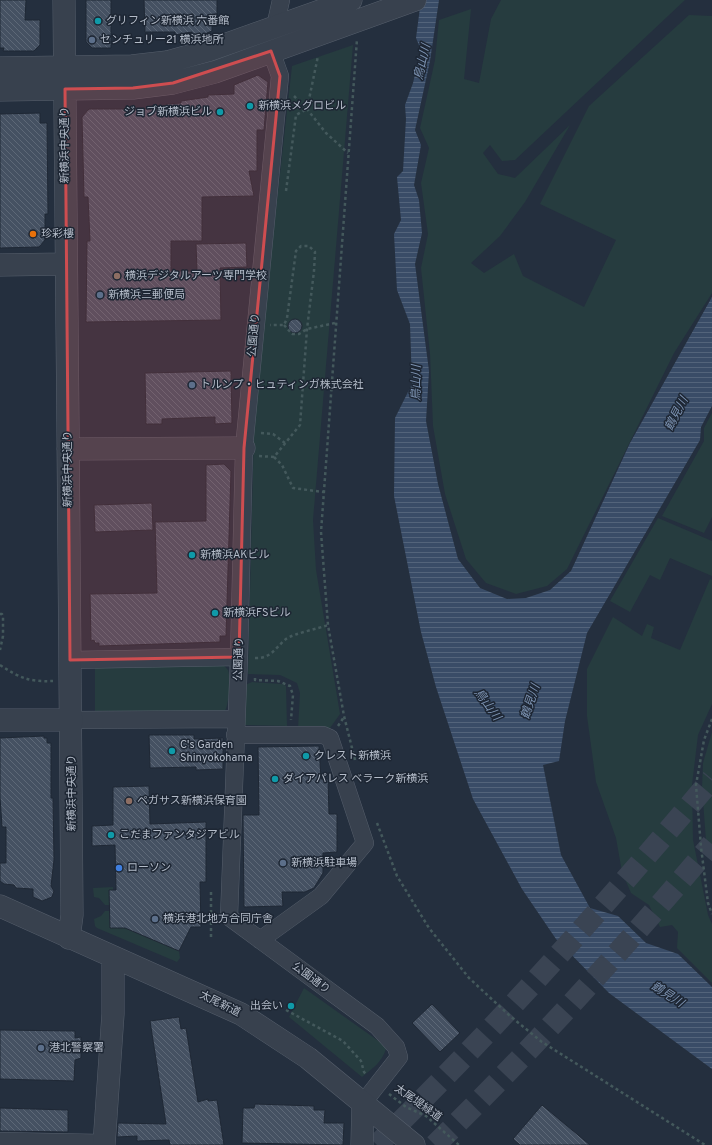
<svg xmlns="http://www.w3.org/2000/svg" width="712" height="1145" font-family="Overpass,'Noto Sans JP',sans-serif">
  <style>
    .green { fill: #263c3f }
    .water { fill: url(#water-rules) }
    .building { fill: url(#building-back-hatch); stroke: #1f2835 }
    .lines { fill: none; stroke-linecap: round; stroke-linejoin: round }
    .motorway-tunnel { stroke: #3a4453; stroke-width: 22; stroke-dasharray: 22 11; stroke-linecap: butt }
    .minor-casing { stroke: #565f6c; stroke-width: 18 }
    .tertiary-casing { stroke: #565f6c; stroke-width: 23 }
    .path { stroke: #44595c; stroke-width: 2.5; stroke-dasharray: 3 3; stroke-linecap: butt }
    .minor { stroke: #38414e; stroke-width: 17 }
    .tertiary { stroke: #38414e; stroke-width: 22 }
    .marked { fill: #ce4d50; fill-opacity: 0.2; stroke: #ce4d50; stroke-width: 3; stroke-linejoin: round }
    .culture-dot { fill: #0f9aa8; stroke: #1d2633; stroke-width: 1.5 }
    .service-dot { fill: #5c6f8a; stroke: #1d2633; stroke-width: 1.5 }
    .food-dot { fill: #e8710a; stroke: #1d2633; stroke-width: 1.5 }
    .education-dot { fill: #8d6e63; stroke: #1d2633; stroke-width: 1.5 }
    .shop-dot { fill: #3f7fe0; stroke: #1d2633; stroke-width: 1.5 }
    .labels { text-anchor: middle; dominant-baseline: central; stroke-width: 3; stroke-linejoin: round; paint-order: stroke }
    .poi-label { font-size: 11px; fill: #b4bcc9; stroke: #1d2633; text-anchor: start }
    .street-label { font-size: 11px; fill: #b4bcc9; stroke: #1d2633 }
    .water-label { font-size: 12px; font-style: italic; fill: #7c92b1; stroke: #1d2633 }
  </style>
  <defs>
    <pattern id="water-rules" width="6" height="5" patternUnits="userSpaceOnUse"><rect width="6" height="5" fill="#394c67"/><path d="M0 2.5h6" fill="none" stroke="#53647b"/></pattern>
    <pattern id="building-back-hatch" width="6" height="6" patternUnits="userSpaceOnUse"><rect width="6" height="6" fill="#455162"/><path d="M-1 5l2 2M0 0l6 6M5-1l2 2" fill="none" stroke="#5d6877"/></pattern>
  </defs>
  <rect width="100%" height="100%" fill="#242f3e"/>
  <path class="green" d="M501 0H685L515 160 502 161 490 145 483 153 498 174 515 178 570 125 525 202 500 236 471 263 484 273 514 254 523 276 584 307 616 240 540 204 589 106 689 15 712 16V293L674 353 567 569 547 586 516 594 486 583 466 559 445 494 433 426 430 354 421 268 428 234 421 183 429 148 420 128 435 60 439 20 471 9 464 79 479 83 491 19Z
    M353 45 313 520 316 570 340 714 330 728 298 729 300 693 297 683 280 675 248 674 254 429 261 345 292 66Z
    M712 413V517L704 533 662 516 704 441V428Z
    M658 518 712 541V576L670 558 660 580 650 575 630 612 610 601Z
    M710 579 712 580V704L698 735 692 785 693 840 708 915 712 924V983L677 948 678 932 672 925 660 927 649 905 631 893 622 872 616 838 596 782 587 716V669L613 617 642 636 647 624 654 627 651 638 680 650Z
    M95 665H223C225 666 227 669 228 670 231 677 229 708 224 712L95 714Z
    M252 682 282 684 286 686 287 726 244 725 245 685Z
    M712 732V845L706 841 702 787 703 763Z
    M113 887V890H109V905H105L99 898 94 897 93 888Z
    M105 911H109L110 928H125L179 951 180 958 177 962 97 928 95 926 94 919 101 916Z
    M304 988 384 1045 386 1049C382 1062 372 1069 362 1077L289 1017Z"/>
  <path class="water" d="M421 0H439L430 61 415 130 421 145 414 185 419 200 422 233 415 264 429 371 426 421 438 484 458 559 480 588 507 599 526 598 550 590 571 571 630 443 712 297V406L701 427 700 440 587 633 565 721 559 761 543 765 561 855 590 908 618 916 646 943 678 954 712 987V1069L609 993 556 939 522 889 473 799 436 687 421 632 394 496 395 418 412 384 410 324 397 290 394 234 401 220 397 177 403 171 406 119 405 105 413 83 421 50 416 38Z"/>
  <path class="building" d="M0 0H26L25 20H40V45L34 51H3L4 48H0Z
    M86 0H111V48H92L86 42Z
    M144 0H217V26H212V31L192 39V32L175 35V32H145Z
    M258 75 268 82 264 130H257V171H249L254 196 202 197V241H171V271H197L196 244 246 243 247 267 220 268 221 320 86 322 87 241H90L88 197H84L82 117 89 109H151V106H167L166 104 181 103V101L208 97V95L234 94V85Z
    M40 113V123H47L48 214H45V240L39 247 0 248V114Z
    M288 326a7 7 0 1 1 14 0a7 7 0 1 1-14 0Z
    M231 371 232 423 215 424V417L162 419V424H146L145 373Z
    M224 464 231 471 226 636H220V642L99 646V643H95L94 640 91 641 90 594 157 593 155 522 206 521V465Z
    M152 503 153 530 95 532 94 505Z
    M149 735H194V739L223 738V769L196 770V767L150 768Z
    M44 736V738H47V743H51V798H53L54 860 51 886 54 891 52 897 42 901 33 897V889L16 888 14 885 4 884 0 881V863H6V827H2L0 797V738Z
    M319 746 321 779H328L329 814H337V852L323 853V873L314 888 305 892H282L283 906 244 907 243 815H259L258 747Z
    M149 786 150 824 206 822V882H200L201 927H191L179 951 125 928H110L109 890H116L115 845 92 846V826L113 825V787Z
    M432 1004 460 1033 440 1052 412 1023Z
    M179 1017 181 1029 186 1028 198 1102 208 1099V1101L217 1100 224 1145H170L169 1140 137 1141V1136L117 1137 118 1123 166 1124 150 1021Z
    M0 1030 75 1031V1038L81 1037V1058L75 1060 74 1081 0 1079Z
    M255 1104 314 1106V1110H325L324 1123H344L343 1145 242 1143 243 1108H254Z
    M542 1105 590 1145H520L513 1139Z
    M0 1108 68 1110V1132L0 1131Z"/>
  <g class="lines">
    <path class="motorway-tunnel" d="M377 1145C495 1029 605 906 712 779
      M435 1145C532 1050 624 948 712 844"/>
    <g class="minor-casing">
      <path id="minor" d="M275 27 281 0
        M271 51 280 76 244 448 239 657 229 917 377 1026 396 1047 399 1057 363 1103
        M70 660 239 657
        M72 720 236 719
        M235 735H323L330 738 365 843 321 896 260 940
        M0 1141 104 1143"/>
    </g>
    <g class="tertiary-casing">
      <path id="tertiary" d="M64 0C65 305 72 610 72 915L69 938
        M0 68 132 66 167 62 210 50 351 0
        M0 90 133 88 173 83 215 72 415 0
        M0 265 65 264
        M68 449 244 448
        M0 720H72
        M0 906 241 1014 308 1058 414 1145
        M104 1145 113 1014V958
        M362 1145 363 1103"/>
    </g>
    <path class="path" d="M294 96 307 109 326 133 348 153
      M286 191 296 115 307 109 318 56
      M284 325 292 334H299L307 329 335 323
      M261 433 273 434 285 443
      M259 456 274 457 300 425 307 329 314 271 315 252 309 246H301L296 251 287 318 284 325H270
      M274 457 282 465 293 488 323 492
      M0 614H2L3 616V636L0 650
      M255 658C271 659 276 647 286 639 295 633 317 629 328 625
      M0 665C20 678 29 682 53 681
      M255 678V680L278 681 290 686 293 695 291 720
      M712 719 704 740 696 785 701 847 708 903 712 914
      M338 726 344 717
      M355 760 344 716 328 625 321 532 357 39
      M377 823 397 876 429 928 469 978 510 1016 542 1042 705 1145
      M211 937V892H214
      M286 1010 343 1041 361 1061 364 1072 367 1075
      M389 1094 406 1107 426 1116 459 1145"/>
    <use href="#minor" class="minor"/>
    <use href="#tertiary" class="tertiary"/>
  </g>
  <path class="marked" d="M271 51 280 76 244 448 239 657 70 660 65 89 133 88 173 83Z"/>
  <g class="culture-dot">
    <circle cx="98" cy="21" r="4"/>
    <circle cx="250" cy="106" r="4"/>
    <circle cx="220" cy="112" r="4"/>
    <circle cx="192" cy="555" r="4"/>
    <circle cx="215" cy="613" r="4"/>
    <circle cx="172" cy="751" r="4"/>
    <circle cx="306" cy="756" r="4"/>
    <circle cx="275" cy="779" r="4"/>
    <circle cx="111" cy="835" r="4"/>
    <circle cx="291" cy="1006" r="4"/>
  </g>
  <g class="service-dot">
    <circle cx="92" cy="40" r="4"/>
    <circle cx="100" cy="295" r="4"/>
    <circle cx="192" cy="385" r="4"/>
    <circle cx="283" cy="863" r="4"/>
    <circle cx="155" cy="919" r="4"/>
    <circle cx="41" cy="1048" r="4"/>
  </g>
  <circle class="food-dot" cx="33" cy="234" r="4"/>
  <g class="education-dot">
    <circle cx="117" cy="276" r="4"/>
    <circle cx="129" cy="801" r="4"/>
  </g>
  <circle class="shop-dot" cx="119" cy="868" r="4"/>
  <g class="labels">
    <g class="poi-label">
      <text x="106" y="21">グリフィン新横浜 六番館</text>
      <text x="100" y="40">センチュリー21 横浜地所</text>
      <text x="258" y="106">新横浜メグロビル</text>
      <text x="212" y="112" text-anchor="end">ジョブ新横浜ビル</text>
      <text x="41" y="234">珍彩樓</text>
      <text x="125" y="276">横浜デジタルアーツ専門学校</text>
      <text x="108" y="295">新横浜三郵便局</text>
      <text x="200" y="385">トルンプ・ヒュティンガ株式会社</text>
      <text x="200" y="555">新横浜AKビル</text>
      <text x="223" y="613">新横浜FSビル</text>
      <text x="180" y="745">C's Garden<tspan x="180" dy="13">Shinyokohama</tspan></text>
      <text x="314" y="756">クレスト新横浜</text>
      <text x="283" y="779">ダイアパレス ベラーク新横浜</text>
      <text x="137" y="801">ペガサス新横浜保育園</text>
      <text x="119" y="835">こだまファンタジアビル</text>
      <text x="291" y="863">新横浜駐車場</text>
      <text x="127" y="868">ローソン</text>
      <text x="163" y="919">横浜港北地方合同庁舎</text>
      <text x="283" y="1006" text-anchor="end">出会い</text>
      <text x="49" y="1048">港北警察署</text>
    </g>
    <g class="street-label">
      <text transform="translate(65 145) rotate(-90)">新横浜中央通り</text>
      <text transform="translate(254 335) rotate(-85)">公園通り</text>
      <text transform="translate(68 469) rotate(-90)">新横浜中央通り</text>
      <text transform="translate(239 659) rotate(-88)">公園通り</text>
      <text transform="translate(72 793) rotate(-90)">新横浜中央通り</text>
      <text transform="translate(311 978) rotate(37)">公園通り</text>
      <text transform="translate(220 1004) rotate(26)">太尾新道</text>
      <text transform="translate(418 1103) rotate(35)">太尾堤緑道</text>
    </g>
    <g class="water-label">
      <text transform="translate(423 62) rotate(-77)">鳥山川</text>
      <text transform="translate(417 383) rotate(-89)">鳥山川</text>
      <text transform="translate(677 414) rotate(-63)">鶴見川</text>
      <text transform="translate(531 702) rotate(-72)">鶴見川</text>
      <text transform="translate(487 705) rotate(54)">鳥山川</text>
      <text transform="translate(667 995) rotate(33)">鶴見川</text>
    </g>
  </g>
</svg>
